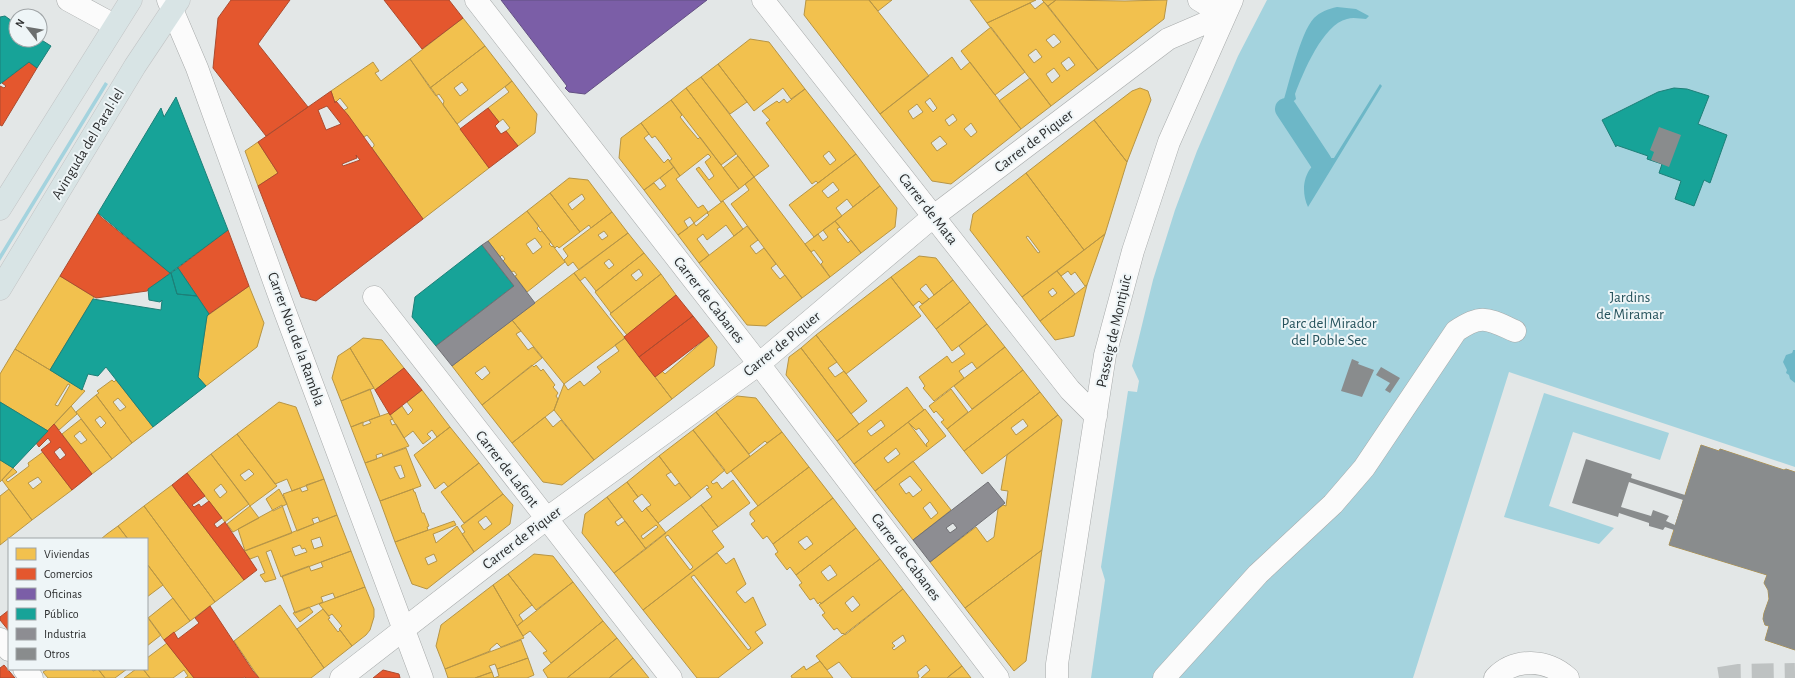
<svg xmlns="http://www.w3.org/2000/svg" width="1795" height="678" font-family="'Alegreya Sans',sans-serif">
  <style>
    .green { fill: #a4d3de }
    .water { fill: #6db7c7 }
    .homes { fill: #f2c14e; stroke: #b79545; fill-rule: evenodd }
    .shops { fill: #e4572e; stroke: #ad4b2e; fill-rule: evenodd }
    .offices { fill: #7b5ea7; stroke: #635083 }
    .public { fill: #17a398; stroke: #1d8078 }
    .industry { fill: #8d8d92; stroke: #707074; fill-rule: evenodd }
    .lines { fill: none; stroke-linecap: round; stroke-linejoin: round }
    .canal { stroke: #6db7c7; stroke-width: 22 }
    .building { fill: #898c8d; fill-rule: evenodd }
    .minor-tunnel { stroke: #bec2c2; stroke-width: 22; stroke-dasharray: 22 11; stroke-linecap: butt }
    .minor-casing { stroke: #a7aaaa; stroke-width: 23 }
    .major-casing { stroke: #c2c4c5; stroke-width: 23 }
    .minor { stroke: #fbfbfb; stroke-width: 22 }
    .major { stroke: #d8e4e5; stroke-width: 22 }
    .labels { text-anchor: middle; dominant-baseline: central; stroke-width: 4; stroke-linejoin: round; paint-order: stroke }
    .street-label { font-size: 15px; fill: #2c2e2f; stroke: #eef5f7 }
    .park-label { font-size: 15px; fill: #27535d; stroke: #eef5f7 }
  </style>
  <rect width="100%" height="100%" fill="#e3e7e7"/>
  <path class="green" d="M1267 0H1795V350H1793L1787 370 1795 383V467L1509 372 1413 678H1091L1105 580 1101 567 1128 391 1137 392 1139 381 1132 366 1153 280 1175 210 1197 151 1238 56Z
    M105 82 108 84 0 261V254Z
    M1544 393 1669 433 1660 460 1573 432 1549 506 1614 528 1599 544 1504 517Z"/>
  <path class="water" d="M1337 7 1356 9 1369 16 1366 19C1361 19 1353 17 1347 19 1323 24 1303 73 1295 94L1296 99 1284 110 1282 106C1289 84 1300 33 1314 18 1320 12 1328 9 1337 7Z
    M1380 84 1382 86 1308 207C1298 186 1307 157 1334 158Z
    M1793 350H1795V383L1790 379 1789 375 1786 373 1787 370 1783 362 1786 355 1792 353Z"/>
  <path class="homes" d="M806 0H869L929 76 880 114 804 15Z
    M869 0H892L878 11Z
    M970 0H1036L987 23Z
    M1042 0H1056L1048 6Z
    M1056 0 1125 1 1167 0 1164 19 1098 70 1048 6Z
    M1044 2 1098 70 1051 106 987 23 1030 3 1035 9ZM1054 34 1061 42 1053 48 1046 40ZM1036 49 1042 57 1034 63 1028 55ZM1069 57 1075 65 1067 71 1061 63ZM1054 68 1060 76 1052 83 1046 74Z
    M463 18 485 46 430 88 410 59Z
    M991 27 1025 72 995 95 961 51Z
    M750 39 769 42 805 89 791 99 783 88 754 111 718 64Z
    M485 46 512 81 457 124 443 105 444 101 439 94 436 96 430 88ZM462 82 468 90 460 96 454 88Z
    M952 57 961 70 970 62 1021 129 951 184 932 181 880 114ZM930 98 937 108 933 112 925 102ZM917 104 923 112 913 119 908 111ZM953 114 957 120 949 126 945 120ZM971 123 977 132 971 137 964 129ZM940 136 947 144 937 151 931 143Z
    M410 59 489 168 423 219 372 148 374 146V144L367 135 364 137 347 116 343 111 348 108 340 98 335 103 331 91 373 62 379 71 375 73 381 81Z
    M718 64 747 102 730 114 701 77Z
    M701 77 769 166 754 177 686 88Z
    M1030 78 1051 106 1021 129 999 101Z
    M512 81 537 114 535 133 518 146 506 131 510 128 503 119 499 122 488 108 509 92 505 87Z
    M686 88 736 154 721 165 671 100Z
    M1140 88 1148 91 1151 100 1127 162 1094 120 1132 91Z
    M805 89 856 154 818 183 816 181 812 184 766 123 770 120 762 111 777 101 779 103 784 99 787 103ZM829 151 836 160 830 165 823 156Z
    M671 100 682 115 680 117 687 126 698 139 700 137 739 189 721 202 696 169 699 167 709 180 714 176 705 162 711 157 708 154 680 176 669 161 672 159 662 145 655 136 652 138 641 123Z
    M1094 120 1127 162 1105 234 1084 250 1026 173Z
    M641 123 649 134 644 138 664 163 668 159 674 167 644 190 619 158 621 138Z
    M258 142 278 173 258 186 245 151Z
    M856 154 880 186 853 207 847 199 836 208 842 216 814 237 789 205ZM833 182 839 190 828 198 822 191Z
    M738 156 754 177 739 189 723 168Z
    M674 167 680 176 676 179 698 208 703 205 708 212 694 223 690 217 684 221 688 228 678 235 644 190 654 183 660 190 666 186 660 178Z
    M1026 173 1084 250 1022 297 970 230 973 214ZM1028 236 1040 252 1038 253 1026 237Z
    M754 177 830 277 802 298 731 204 749 190 745 184Z
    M569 178 588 180 612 212 591 228 589 225 580 232 550 193ZM582 194 585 199 572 210 568 204Z
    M880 186 897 208 895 227 861 253 835 221Z
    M550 193 580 232 559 248 557 246 555 248 527 211Z
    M723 201 743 229 734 236 726 225 707 240 703 234 697 239 709 255 699 263 678 235 694 223 696 226 709 215 707 213Z
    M527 211 539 226 537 228 540 232 542 231 551 242 549 244 552 247 553 246 565 262 527 292 515 276 517 275 514 271 512 272 503 261 505 259 502 255 500 257 488 241ZM535 238 542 247 533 254 526 244Z
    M612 212 628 233 579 270 573 262 568 266 564 260 568 256 563 249ZM604 231 608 236 602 240 598 235Z
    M835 221 840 227 837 229 848 243 851 240 861 253 830 277 821 264 823 262 814 250 811 252 805 244 818 234 823 241 828 237 823 230Z
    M747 226 758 240 750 246 756 254 764 248 776 264 771 268 780 279 785 275 802 298 766 326 747 325 699 263Z
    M628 233 644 253 596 291 585 277 580 281 574 273ZM609 259 614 265 609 269 604 263Z
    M1105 234 1087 285 1085 286 1075 272 1071 275 1068 271 1061 276 1057 271Z
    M644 253 661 274 611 313 595 292ZM639 269 643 275 636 281 631 275Z
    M919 256 936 258 953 280 934 295 926 284 920 289 929 299 922 304 919 301 913 306 891 277Z
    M1057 271 1075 294 1040 321 1022 297ZM1053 288 1057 293 1052 297 1048 292Z
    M574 273 625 338 564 384 512 320Z
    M661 274 676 295 627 335 610 314Z
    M60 276 94 297 50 370 15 349Z
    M891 277 921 316 846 374 816 335Z
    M953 280 970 302 936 329 919 307Z
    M1087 285 1074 336 1055 340 1040 321Z
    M249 286 264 323 257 347 206 386 198 377 207 316Z
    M970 302 987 324 952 351 936 329Z
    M512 320 521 331 516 334 528 350 533 347 542 358 482 405 452 366ZM485 366 490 373 482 380 475 373Z
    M987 324 1005 347 977 369 972 362 959 371 964 378 934 401 923 388 925 386 919 377 947 356 952 363 965 354 959 346Z
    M816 335 837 362 828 368 835 377 844 371 867 401 851 414 801 348Z
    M709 336 717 347 714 366 672 399 655 377 662 371 665 374Z
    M363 338 382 340 404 368 375 390 350 348Z
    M625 338 672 399 594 460 554 410 564 384 568 390 580 381 584 386 601 372 597 367 619 351 615 345Z
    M1005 347 1023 370 972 409 954 386Z
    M350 348 374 388 341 401 332 378 338 356Z
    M801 348 859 424 837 441 786 375 789 357Z
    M15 349 85 391 48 431 0 402V374ZM68 384 70 385 58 406 55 405Z
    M532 365 534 367 536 365 541 371 543 369 555 385 553 387 558 393 556 396 558 399 554 410 512 443 482 405Z
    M1023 370 1040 392 964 451 947 429Z
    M112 380 114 382 116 380 153 427 132 443 96 395 99 393 97 391ZM118 398 126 407 120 411 113 402Z
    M907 387 924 410 854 464 837 441ZM881 420 885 426 871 436 867 431Z
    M370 389 380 416 351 427 341 401Z
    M951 389 968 412 947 429 941 422 944 420 936 411 934 413 929 406Z
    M422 390 450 427 437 437 432 430 427 434 431 438 423 444 413 431 404 438 390 415 402 406 408 415 413 410 407 402Z
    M1040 392 1058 415 982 474 964 451ZM1023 419 1028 426 1016 435 1011 428Z
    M96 395 132 443 112 459 76 412ZM100 416 106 423 101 428 95 420Z
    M737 396 756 398 782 432 767 443 765 441 749 454 716 412Z
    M279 402 296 407 324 479 292 491 287 479 275 484 237 434Z
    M71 406 77 414 59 430 54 424Z
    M925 409 946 436 875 491 854 464ZM908 422 916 430 919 428 929 441 926 444 927 447ZM896 448 900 454 888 463 884 458Z
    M716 412 750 456 727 474 693 430Z
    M389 413 393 419 390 420 392 425 396 424 409 446 383 456 382 453 376 455 377 459 365 463 351 427 363 422V426L371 423 369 420Z
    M1058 415 1062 420 1042 550 965 608 930 562 976 527 987 542 994 537 998 509 1003 505 1006 506 1008 491 1001 490 1007 455Z
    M545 417 553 427 561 420 594 460 562 485 543 482 512 443Z
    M81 419 112 459 92 474 62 434ZM80 431 87 440 81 444 74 436Z
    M450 427 479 463 448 487 444 482 435 489 414 455Z
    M693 430 725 470 711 482 713 484 717 482 722 489 733 480 750 503 718 527 701 505 712 497 706 489 709 488 707 485 691 498 659 456Z
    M782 432 809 467 758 506 731 471Z
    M237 434 277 486 250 506 211 454ZM249 469 254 474 245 481 240 475Z
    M1701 445 1719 451 1720 449 1784 470 1786 469 1795 472V650L1765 640 1769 626 1765 625 1763 619 1764 613 1769 599 1768 590 1764 583 1767 575 1669 545ZM1734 510 1782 525 1772 555 1724 540Z
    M406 448 421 486 380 501 365 463ZM401 465 405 477 400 479 394 467Z
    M43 452 72 490 32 520 2 480 13 468 17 472 6 480 8 482 29 466 28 463ZM38 477 42 482 33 489 28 483Z
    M211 454 249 504 225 522 187 473ZM221 484 227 492 220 498 214 490Z
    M659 456 671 472 666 475 675 486 679 483 691 498 658 523 646 508 651 505 642 494 638 497 627 482Z
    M1 460 13 468 0 482V461Z
    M913 461 951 510 913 540 875 491ZM910 476 922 490 913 497 909 492 906 494 899 484ZM930 502 938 513 931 519 923 508Z
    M479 463 503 494 464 523 441 492Z
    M809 467 833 498 773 544 767 536 763 539 751 524 755 521 750 515V512Z
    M324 479 337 515 320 522 318 517 312 519 314 524 297 531 283 494 300 488 302 492 308 490 306 485Z
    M627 482 638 497 633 501 634 502 642 512 646 508 666 533 646 549 607 497ZM656 525 658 527 643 539 641 536Z
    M172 485 244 580 215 602 144 506Z
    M9 489 32 520 0 545V496Z
    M279 489 287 504 273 511 266 499Z
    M413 489 414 492H415L422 513H424L429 526 427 527 428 530 395 542 380 501Z
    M503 494 513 505 510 524 474 552 462 534 465 532 461 526ZM486 516 492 524 484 530 478 522Z
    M607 497 622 517 615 522 618 526 625 521 646 549 614 573 582 533 585 514Z
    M833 498 856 528 796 575 790 567 787 570 775 554 778 552 773 544ZM807 536 813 544 805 550 798 542Z
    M282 505 292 533 245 551 238 529Z
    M701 505 718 527 712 531 724 547 643 610 614 573ZM668 535 693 567 690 570 665 537Z
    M144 506 215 602 190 621 147 564V539H128L118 526Z
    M250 506 259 518 233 532 227 524Z
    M337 515 351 551 281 577 271 550 266 552 276 579 265 582 260 575 265 573 258 556 250 559 244 551ZM320 537 323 546 314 549 311 540ZM300 545 302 549 305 548 307 552 295 556 292 548Z
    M454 521 456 525 433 534 436 543 457 526 474 552 427 589 412 584 395 542ZM434 554 437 561 428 565 425 558Z
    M118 526 128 539H101L107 534Z
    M856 528 880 559 821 604 820 602 818 604 814 598 810 600 799 585 802 583 796 575ZM830 565 837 575 828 581 821 572Z
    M1042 550 1026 661 1014 671 965 608Z
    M351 551 365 587 335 598 333 593 321 597 323 602 295 613 282 576 309 566 311 571 323 567 321 562Z
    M717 553 726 564 734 558 746 584 736 592 745 603 753 597 766 625 755 632 763 643 718 678H697L643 610ZM694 575 751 648 748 650 691 577Z
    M534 554 553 556 573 582 536 610 508 574Z
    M880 559 903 589 845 635 843 633 842 634 837 628 834 630 822 615 825 613 819 605ZM853 596 860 605 852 612 845 603Z
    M147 564 163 585 147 597Z
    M508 574 532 605 519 615 523 621 517 626 493 585Z
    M573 582 603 621 551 663 543 653 547 651 530 631 523 636 517 626Z
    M493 585 524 638 501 647 497 643 490 649V651L445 669 436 646 441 625Z
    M365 587 374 609V617L370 630 366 635 352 646 339 629 342 626 332 614 329 616 319 604Z
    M903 589 962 666 947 678H921L930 670 926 665 917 672 919 676 918 678H852L839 662 827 670 816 656ZM903 635 906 641 894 650 892 648 895 646 892 643Z
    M173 598 190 621 164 640 148 618Z
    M280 605 324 668 311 678H259L234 641Z
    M309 607 313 612 300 622 293 613Z
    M323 609 330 618 328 619 338 632 340 630 352 646 324 668 297 629Z
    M147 616 161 635 147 646Z
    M603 621 617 638 567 678H548L543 670Z
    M617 638 633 658 609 678H567Z
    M521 640 528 658 497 669 495 664 489 666 492 672 475 678H448L445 669Z
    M167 643 169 646 194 678H185L188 676 184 670 173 678H150L143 669H147V658Z
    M528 658 534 675 527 678H475L492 672 494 678 499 676 497 669Z
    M633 658 649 678H609L630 661Z
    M820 661 833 678H792L791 676 804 666 806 670Z
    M962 666 971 678H947L949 676Z
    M48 669H92L93 671 98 669 105 678H48L43 672Z
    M98 669H127L115 678H105Z
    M136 669H143L150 678H124Z"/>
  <path class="shops" d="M231 0H290L258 44 308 107 266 136 213 68 218 18Z
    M384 0H449L463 18 422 49Z
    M29 62 37 68 2 126 0 125V86L4 88 6 86 2 83Z
    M331 91 335 103 336 101 348 115 423 219 316 301 301 297 258 186 278 173 258 142ZM327 106 341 124 326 130 318 110ZM356 155 360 160 343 166 342 164 357 158Z
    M488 108 499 122 495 126 501 134 506 131 518 146 489 168 460 129Z
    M98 213 101 217 170 273 147 291 96 298 60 276Z
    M228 230 249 286 209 314 178 268Z
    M676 295 693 316 639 357 624 337Z
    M693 316 709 336 655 377 639 357Z
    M404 368 422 390 390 415 375 390Z
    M54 424 92 474 72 490 41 450 51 442 48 438 39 447 36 443ZM60 447 66 455 60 460 54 452Z
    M187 473 205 496 192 505 194 507 199 504 201 507 209 501 222 518 214 524 217 528 225 522 257 570 244 580 172 485Z
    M210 606 253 671 259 678H246L245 677 243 678H194L164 640 174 632 178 639 199 623 195 618Z
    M9 610V631L0 620V617Z
    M4 665 15 678H0V668Z
    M383 670 399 674 400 678H373Z"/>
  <path class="offices" d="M501 0H707L585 94 569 92 565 88 567 86Z"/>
  <path class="public" d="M5 16 16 24V40L40 39 51 46 37 68 29 62 0 84V17Z
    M1674 88 1687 89 1709 96 1698 124 1727 135 1710 183 1704 180 1694 206 1675 199 1681 181 1659 173 1662 164 1647 159 1648 156 1616 145V147L1602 120 1658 92Z
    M176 97 228 230 170 273 98 213 161 108 164 117Z
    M482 245 514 286 436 346 412 317 415 297Z
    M178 268 197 296 177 294 171 273Z
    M171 273 177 294 197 296 209 314 207 316 198 377 206 386 153 427 106 367 98 376 88 374 82 390 50 370 93 299 161 310 162 300 160 302 149 300 148 289Z
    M0 402 48 431 13 468 0 460Z"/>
  <path class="industry" d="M488 241 535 303 452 366 436 346 514 286 482 245Z
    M988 482 1005 503 930 562 913 540ZM953 523 957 528 950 533 946 528Z"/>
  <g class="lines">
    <path class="canal" d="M1286 109 1321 162"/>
  </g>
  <path class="building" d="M1659 127 1681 135 1669 167 1651 160 1654 152 1650 150Z
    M1352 359 1359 362 1358 364 1374 370 1362 397 1341 391Z
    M1381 367 1400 378 1390 393 1385 390 1390 383 1376 375Z
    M1701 445 1719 451 1720 449 1784 470 1786 469 1795 472V650L1765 640 1769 626 1765 625 1763 619 1764 613 1769 599 1768 590 1764 583 1767 575 1669 545 1674 530 1665 527 1663 530 1649 526V523L1619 513 1618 517 1572 503 1586 459 1632 474 1631 478 1685 495ZM1629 482 1683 500 1675 525 1666 521 1669 516 1653 510 1651 516 1621 507Z"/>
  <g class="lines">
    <path class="minor-tunnel" d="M1719 678 1738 675 1795 674"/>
    <g class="minor-casing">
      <path id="minor" d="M68 0 114 25
        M168 0 197 68 284 309 422 678
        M476 0 759 364 998 678
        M763 0 1070 390 1096 416
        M1199 0 1224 15
        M374 297 671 678
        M0 639 9 650
        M24 669 32 678
        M341 678 546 519 759 364 934 216 1168 39 1224 15
        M1057 678V664L1105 355 1133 251 1169 142 1232 0
        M1164 678 1258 574 1333 504 1364 468 1456 331C1482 313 1488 319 1515 331
        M1495 678C1515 657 1547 659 1568 678"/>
    </g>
    <g class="major-casing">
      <path id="major" d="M0 209 131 0
        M0 289 135 66 179 0"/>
    </g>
    <use href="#minor" class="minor"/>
    <use href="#major" class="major"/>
  </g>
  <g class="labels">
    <g class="street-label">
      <text transform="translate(1034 141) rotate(-37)">Carrer de Piquer</text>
      <text transform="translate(88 144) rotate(-59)">Avinguda del Paral·lel</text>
      <text transform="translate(928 209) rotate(52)">Carrer de Mata</text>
      <text transform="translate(709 300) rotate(52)">Carrer de Cabanes</text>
      <text transform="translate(1114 331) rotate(-77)">Passeig de Montjuïc</text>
      <text transform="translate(296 339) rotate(70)">Carrer Nou de la Rambla</text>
      <text transform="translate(782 344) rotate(-39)">Carrer de Piquer</text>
      <text transform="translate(507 469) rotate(52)">Carrer de Lafont</text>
      <text transform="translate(522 538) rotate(-37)">Carrer de Piquer</text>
      <text transform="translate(906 557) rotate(53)">Carrer de Cabanes</text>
    </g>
    <g class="park-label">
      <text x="1630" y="297">Jardins<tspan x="1630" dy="17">de Miramar</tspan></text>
      <text x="1329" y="323">Parc del Mirador<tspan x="1329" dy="17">del Poble Sec</tspan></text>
    </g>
  </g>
  <rect x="8" y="538" width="140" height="132" fill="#eef5f7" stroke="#a0a5a7"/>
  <rect x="16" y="548" width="20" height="12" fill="#f2c14e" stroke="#a0a5a7"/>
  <text x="44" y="558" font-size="12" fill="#2c2e2f">Viviendas</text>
  <rect x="16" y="568" width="20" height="12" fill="#e4572e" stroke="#a0a5a7"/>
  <text x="44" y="578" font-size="12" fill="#2c2e2f">Comercios</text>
  <rect x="16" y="588" width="20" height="12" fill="#7b5ea7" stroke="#a0a5a7"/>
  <text x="44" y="598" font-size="12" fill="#2c2e2f">Oficinas</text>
  <rect x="16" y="608" width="20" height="12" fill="#17a398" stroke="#a0a5a7"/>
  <text x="44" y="618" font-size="12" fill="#2c2e2f">Público</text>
  <rect x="16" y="628" width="20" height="12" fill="#8d8d92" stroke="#a0a5a7"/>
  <text x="44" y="638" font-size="12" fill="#2c2e2f">Industria</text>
  <rect x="16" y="648" width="20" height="12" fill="#898c8d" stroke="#a0a5a7"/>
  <text x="44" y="658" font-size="12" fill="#2c2e2f">Otros</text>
  <g transform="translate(28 28) rotate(301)"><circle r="19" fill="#eef5f7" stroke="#a0a5a7"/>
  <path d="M0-3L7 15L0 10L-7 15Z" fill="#6c6f6f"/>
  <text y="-6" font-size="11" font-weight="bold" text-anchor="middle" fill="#2c2e2f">N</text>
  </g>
</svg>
